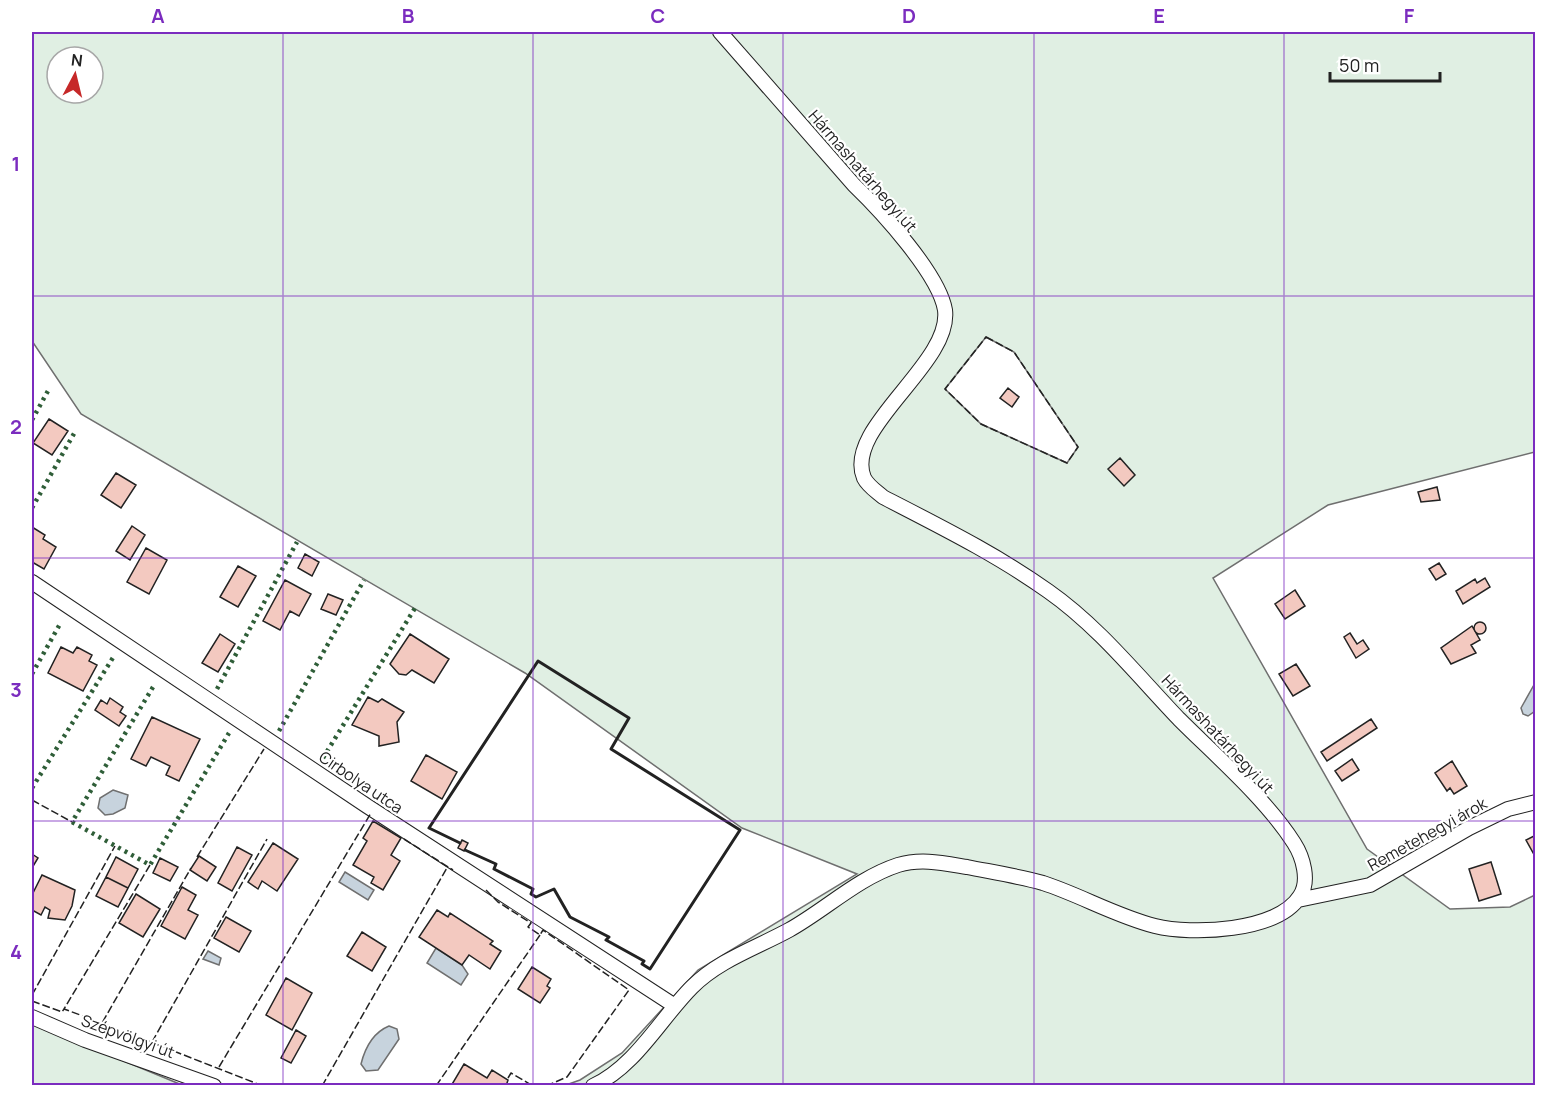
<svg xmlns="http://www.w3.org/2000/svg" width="1567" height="1117" font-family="Manrope,sans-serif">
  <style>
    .green { fill: #e0efe3; stroke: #6f6f6f; stroke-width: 1.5; fill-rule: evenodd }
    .water { fill: #c7d3dd; stroke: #6f6f6f; stroke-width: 1.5 }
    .building { fill: #f3c9c0; stroke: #222; stroke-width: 1.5 }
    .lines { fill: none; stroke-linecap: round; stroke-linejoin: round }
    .minor-casing { stroke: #222; stroke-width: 16 }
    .minor { stroke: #fff; stroke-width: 14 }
    .hedge { stroke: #2f5e38; stroke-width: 4.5; stroke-dasharray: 3 4.5; stroke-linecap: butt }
    .fence { stroke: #222; stroke-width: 1.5; stroke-dasharray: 8 3; stroke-linecap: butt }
    .wall { stroke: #222; stroke-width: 3 }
    .grid { fill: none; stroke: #7b2cbf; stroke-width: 1.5; stroke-opacity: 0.55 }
    .labels { text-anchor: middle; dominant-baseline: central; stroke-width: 4.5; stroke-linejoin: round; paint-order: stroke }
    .street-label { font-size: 16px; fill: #222; stroke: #fff }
    .neatline { fill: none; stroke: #7b2cbf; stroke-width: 2 }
    .grid-label { font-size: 20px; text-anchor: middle; font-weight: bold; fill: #7b2cbf }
  </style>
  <rect width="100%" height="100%" fill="#fff"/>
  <path class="green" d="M32 32H1535V452L1328 505 1213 578 1367 849 1450 909 1510 907 1535 895V1085H566L580 1080 622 1053 698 970 857 874 742 828 525 673 81 414 32 341ZM57 57H93V93H57ZM986 337 1014 352 1078 447 1067 463 981 424 945 389Z
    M32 1023 182 1085H32Z"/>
  <path class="water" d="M1535 683V711L1528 716 1523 714 1521 708Z
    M113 790 128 795 125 808 113 814 105 815 98 808 100 798Z
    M345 872 374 890 368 900 339 882Z
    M436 948 462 965 468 974 461 985 427 963Z
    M208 951 221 958 219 965 203 959Z
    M389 1026 397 1029 399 1039 378 1070 366 1071 361 1064C365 1048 372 1033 389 1026Z"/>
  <path class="building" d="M1008 388 1019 397 1012 407 1000 398Z
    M49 419 68 431 52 455 33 443Z
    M1120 458 1135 475 1124 486 1108 469Z
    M116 473 136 485 121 508 101 495Z
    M1437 487 1440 500 1421 502 1418 492Z
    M132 526 145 535 130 560 116 551Z
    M32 527 45 535 43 539 56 547 44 569 32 562Z
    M146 548 167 560 149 594 127 582Z
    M305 554 319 562 312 576 298 568Z
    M1439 563 1446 574 1436 580 1429 569Z
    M238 566 256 576 238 607 220 597Z
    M1485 578 1490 587 1463 604 1456 591 1475 579 1477 583Z
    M285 580 311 594 299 616 290 611 280 630 263 621Z
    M1295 590 1305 606 1285 619 1275 604Z
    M328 594 343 600 336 615 321 609Z
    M1474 628a6 6 0 1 1 12 0a6 6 0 1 1-12 0Z
    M1472 626 1480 640 1471 645 1476 653 1451 664 1441 648Z
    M1350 633 1357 644 1363 640 1369 649 1356 658 1344 637Z
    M220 634 235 644 218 672 202 663Z
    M410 634 449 659 434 683 412 670 406 675 399 674 390 664Z
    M61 647 73 653 77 647 92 655 89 661 97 665 83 691 48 673Z
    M1296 664 1310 686 1293 696 1279 674Z
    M368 697 378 702 382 699 404 712 397 722 399 742 379 746V736L352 725Z
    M110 698 123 707 120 712 126 716 119 726 95 710 101 700 107 704Z
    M152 717 200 739 179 781 166 775 170 766 151 757 146 766 131 759Z
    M1371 719 1377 728 1327 761 1321 752Z
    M426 755 457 772 442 799 411 781Z
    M1352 759 1359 770 1342 781 1335 771Z
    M1452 761 1467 786 1454 794 1450 788 1447 791 1435 773Z
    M373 821 401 838 391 855 400 861 383 890 371 883 374 877 353 865 367 841 363 838Z
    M1534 836H1536V858L1526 840Z
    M462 840 468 843 464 851 458 848Z
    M273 843 298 859 277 891 262 881 258 889 248 882Z
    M237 847 252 855 232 891 218 883Z
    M32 854 38 858 32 868Z
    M199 856 216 867 207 881 190 870Z
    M116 857 138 869 128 888 106 877Z
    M160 858 178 867 170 881 153 873Z
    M1491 862 1501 894 1479 901 1469 869Z
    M42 875 75 890 72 906 65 920 48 918 50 910 45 907 41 915 32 910V895Z
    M106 877 128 888 118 907 96 896Z
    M182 887 196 895 188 910 198 915 185 939 161 926Z
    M136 894 160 909 143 937 119 923Z
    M437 910 448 917 450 913 493 941 490 944 501 951 490 969 469 955 462 965 419 937Z
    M226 917 251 931 239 952 214 938Z
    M362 932 386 947 372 971 347 956Z
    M532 967 551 979 547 986 550 988 540 1003 518 989Z
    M286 978 312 993 292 1030 266 1015Z
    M296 1030 306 1036 291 1063 281 1058Z
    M464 1064 487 1078 492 1070 508 1080 506 1086H451Z"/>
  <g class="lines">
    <g class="minor-casing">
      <path id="minor" d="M32 582 367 806 675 1006
        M1298 900 1370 885 1469 828 1508 809 1536 802
        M32 1017 85 1040 214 1086
        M593 1086C635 1067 661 1018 692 987 719 960 756 948 789 930 825 910 858 878 898 865 921 858 943 863 967 867 992 872 1018 876 1043 883 1080 895 1116 916 1155 926 1191 935 1278 932 1300 896 1310 881 1303 857 1294 843 1266 799 1216 756 1179 719 1137 675 1098 626 1048 591 996 554 939 526 883 497 876 491 868 486 864 478 843 428 952 364 945 310 939 274 881 211 854 185L720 32"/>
    </g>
    <use href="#minor" class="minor"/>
    <path class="hedge" d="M32 420 49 389
      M32 508 76 430
      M32 674 60 624
      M153 687 72 822 150 865 229 733
      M217 689 297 542
      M279 731 364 580
      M323 758 415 608
      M32 788 114 656"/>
    <path class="fence" d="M986 337 1014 352 1078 447 1067 463 981 424 945 389Z
      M32 800 72 822
      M404 839 453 870
      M197 857 264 749
      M150 865 64 1009 102 1023 191 868
      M486 890 498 902 531 923 528 927 540 935 543 930 629 990 567 1077 546 1086
      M32 995 115 846
      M32 1001 62 1012 64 1009
      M102 1023 263 1086
      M152 1042 267 839
      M219 1067 371 813
      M508 1078 511 1073 533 1086
      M322 1086 448 866
      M436 1086 540 935"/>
    <path class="wall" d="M460 843 429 828 538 661 629 718 611 749 740 830 650 969 642 964 644 961 606 940 609 937 570 917 554 889 536 897 531 894 533 889 494 869 496 864 465 850"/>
  </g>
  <path class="grid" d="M283 32V1086M533 32V1086M783 32V1086M1034 32V1086M1284 32V1086M32 296H1536M32 558H1536M32 821H1536"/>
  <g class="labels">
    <g class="street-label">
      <text transform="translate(863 171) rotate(49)">Hármashatárhegyi út</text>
      <text transform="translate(1218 734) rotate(47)">Hármashatárhegyi út</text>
      <text transform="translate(361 782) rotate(34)">Cirbolya utca</text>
      <text transform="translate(1427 834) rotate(-29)">Remetehegyi árok</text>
      <text transform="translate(128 1036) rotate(20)">Szépvölgyi út</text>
    </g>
  </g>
  <rect width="1567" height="1117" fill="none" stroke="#ffffff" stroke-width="66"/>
  <g transform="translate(75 75) rotate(7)"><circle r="28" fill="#ffffff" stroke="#a7a7a7" stroke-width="1.5"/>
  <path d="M0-4.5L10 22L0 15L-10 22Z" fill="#c62828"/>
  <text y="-9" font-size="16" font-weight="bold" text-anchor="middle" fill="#222222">N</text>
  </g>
  <path d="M1330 72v9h110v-9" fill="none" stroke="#222222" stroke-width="3"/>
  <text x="1339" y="72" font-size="18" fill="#222222" stroke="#ffffff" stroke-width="4.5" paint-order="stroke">50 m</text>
  <rect x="33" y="33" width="1501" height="1051" class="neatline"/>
  <g class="grid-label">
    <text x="158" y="23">A</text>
    <text x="408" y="23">B</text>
    <text x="658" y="23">C</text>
    <text x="909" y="23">D</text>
    <text x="1159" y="23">E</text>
    <text x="1409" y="23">F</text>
    <text x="16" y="171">1</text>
    <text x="16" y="434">2</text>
    <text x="16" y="697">3</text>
    <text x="16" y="959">4</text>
  </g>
</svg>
